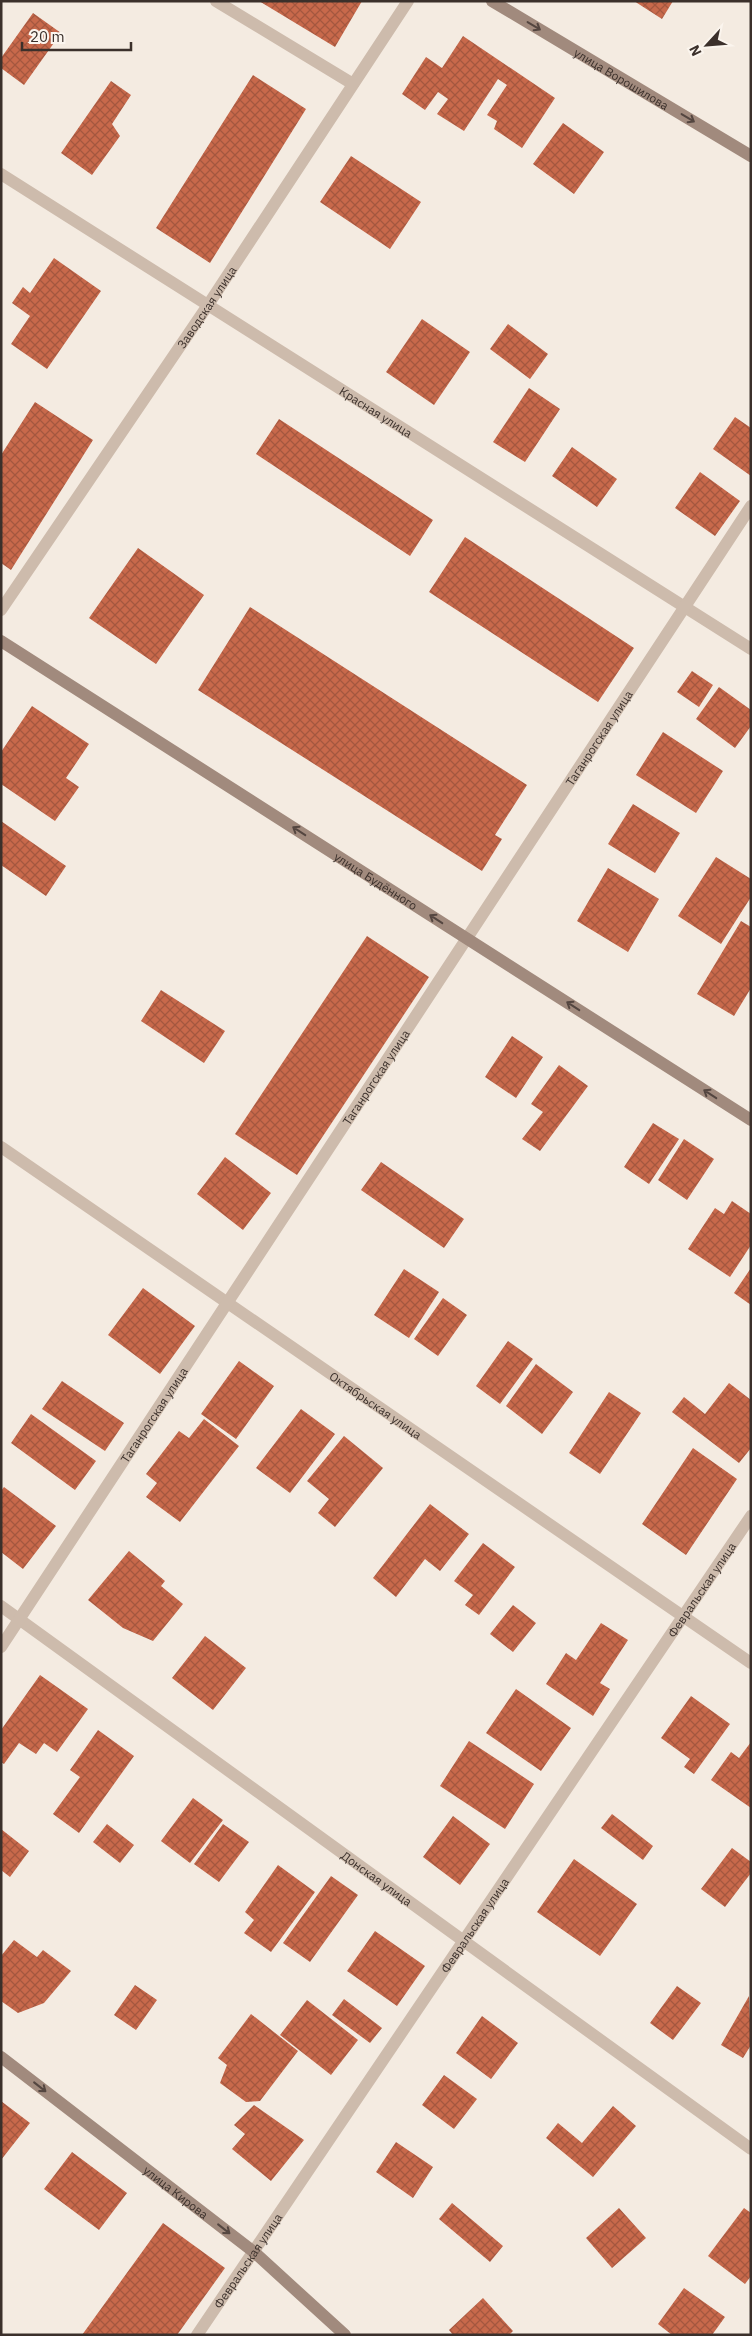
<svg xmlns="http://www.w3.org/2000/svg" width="752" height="2336" font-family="'IBM Plex Sans',sans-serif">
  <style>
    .building { fill: url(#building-cross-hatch) }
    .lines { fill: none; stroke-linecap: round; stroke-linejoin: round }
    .lane { stroke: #cdbbac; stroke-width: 12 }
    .street { stroke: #cdbbac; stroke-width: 12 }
    .secondary { stroke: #a18a7d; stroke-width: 12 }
    .oneway { stroke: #544640 }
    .labels { text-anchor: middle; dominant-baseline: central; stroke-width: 5; stroke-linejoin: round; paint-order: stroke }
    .street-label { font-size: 12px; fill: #3b302b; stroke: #fbf5ee }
  </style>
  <defs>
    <pattern id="building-cross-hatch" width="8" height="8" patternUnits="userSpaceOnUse" patternTransform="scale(1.25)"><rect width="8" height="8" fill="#c8694b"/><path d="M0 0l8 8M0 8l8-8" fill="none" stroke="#a4573f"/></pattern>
  </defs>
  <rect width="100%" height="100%" fill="#f4ebe1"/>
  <path class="building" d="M259 1H362L335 47Z
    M634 1H673L662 19Z
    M33 13 61 33 24 85 1 68V58Z
    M463 36 555 98 522 148 494 129 497 121 487 115 507 85 498 79 464 131 437 114 448 99 438 92 425 110 402 94 426 57 442 68Z
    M253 75 306 109 210 263 156 228Z
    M111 81 131 95 112 124 120 136 92 175 61 153Z
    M563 123 604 152 574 194 533 164Z
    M351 156 421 202 390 249 320 202Z
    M54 258 101 291 47 369 11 344 30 316 12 303 23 287 30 293Z
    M422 319 470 352 434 405 386 372Z
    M508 324 548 354 530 379 490 349Z
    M529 388 560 409 525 462 493 442Z
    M35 402 93 440 11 570 1 563V455Z
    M735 417 751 428V476L713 449Z
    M279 419 433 520 410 556 256 454Z
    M572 447 617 479 597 507 552 476Z
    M700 472 740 501 715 536 675 508Z
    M465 537 634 648 598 702 429 592Z
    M138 548 204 595 156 664 89 618Z
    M250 607 527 785 495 835 502 839 482 871 198 690Z
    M692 671 713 685 699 707 677 692Z
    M719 687 751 710V726L735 748 696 719Z
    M32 706 89 744 66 778 79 787 55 821 1 784V752Z
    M663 732 723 771 696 813 636 775Z
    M633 804 680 833 655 873 608 844Z
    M1 821 66 866 46 896 1 865Z
    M716 857 751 879V897L721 944 678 916Z
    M608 868 659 899 628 952 577 921Z
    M741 921 751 927V988L734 1016 697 994Z
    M367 936 429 977 297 1175 235 1134Z
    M161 990 225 1031 204 1063 141 1021Z
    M512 1036 543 1057 516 1098 485 1077Z
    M559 1065 588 1086 540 1151 522 1139 543 1112 531 1104Z
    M653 1123 679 1139 649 1184 624 1167Z
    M684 1139 714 1159 687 1200 658 1180Z
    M225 1157 271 1193 243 1230 197 1194Z
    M381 1162 464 1219 444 1248 361 1190Z
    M732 1201 751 1214V1245L730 1277 688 1249 715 1208 724 1214Z
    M751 1268V1305L734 1293Z
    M404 1269 439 1292 409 1338 374 1315Z
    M143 1288 195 1326 160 1374 108 1335Z
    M443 1298 467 1315 438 1356 414 1339Z
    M508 1341 533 1359 500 1404 476 1386Z
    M239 1361 274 1386 236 1439 201 1414Z
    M536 1364 573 1392 542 1434 506 1406Z
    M62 1381 124 1423 105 1451 42 1409Z
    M729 1383 751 1400V1448L739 1463 672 1412 684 1397 705 1414Z
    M609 1392 641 1413 600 1474 569 1453Z
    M301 1409 335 1434 290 1493 256 1468Z
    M31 1414 96 1461 75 1490 11 1443Z
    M204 1419 239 1446 180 1522 146 1497 157 1483 146 1474 179 1431 189 1438Z
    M344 1436 383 1468 335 1527 318 1513 329 1499 307 1481Z
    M693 1448 737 1479 686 1555 642 1524Z
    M4 1487 56 1526 23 1569 1 1552V1491Z
    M430 1504 469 1534 440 1571 425 1559 396 1597 373 1578Z
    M483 1543 515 1567 479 1615 465 1605 473 1595 454 1581Z
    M129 1551 165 1581 161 1586 183 1604 153 1641 123 1628 88 1600Z
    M513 1605 536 1623 513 1652 490 1634Z
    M601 1623 628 1640 600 1683 610 1689 593 1716 546 1684 566 1653 576 1660Z
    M205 1636 246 1668 213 1710 172 1678Z
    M40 1675 88 1709 57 1752 44 1743 36 1754 19 1743 4 1764 1 1762V1730Z
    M516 1689 571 1728 541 1771 486 1733Z
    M691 1696 730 1724 694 1774 684 1767 690 1759 661 1738Z
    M98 1730 134 1756 79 1833 53 1814 80 1777 70 1770Z
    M469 1741 534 1784 505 1829 440 1786Z
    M751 1742V1808L711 1780 731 1752 739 1758Z
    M193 1798 223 1820 190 1863 161 1841Z
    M612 1814 653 1846 643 1860 601 1828Z
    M453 1816 490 1844 460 1885 423 1857Z
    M107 1824 134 1845 120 1863 93 1842Z
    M223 1824 249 1842 219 1882 194 1864Z
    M1 1829 29 1851 10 1877 1 1870Z
    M732 1848 751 1862V1873L725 1907 701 1889Z
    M574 1859 637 1904 600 1956 537 1912Z
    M278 1865 315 1892 271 1952 244 1933 254 1920 245 1912Z
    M331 1876 358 1895 310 1962 283 1943Z
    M375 1931 425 1966 397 2006 347 1971Z
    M14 1940 37 1957 43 1950 71 1971 44 2003 18 2013 1 2001V1956Z
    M135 1985 157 2000 136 2030 114 2015Z
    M677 1986 701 2003 673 2040 650 2023Z
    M749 1996 751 2045 743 2058 721 2045Z
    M344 1999 382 2028 370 2043 332 2015Z
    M307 2000 358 2040 331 2075 280 2035Z
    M251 2014 298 2051 260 2101 246 2102 220 2083 227 2065 218 2058Z
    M482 2016 518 2043 491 2079 456 2053Z
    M444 2075 477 2099 454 2129 422 2105Z
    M1 2101 30 2123 1 2160Z
    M254 2105 304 2140 271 2181 232 2149 245 2134 234 2125Z
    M613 2106 636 2126 593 2177 546 2138 558 2123 582 2143Z
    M396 2142 433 2167 413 2198 376 2172Z
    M72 2152 127 2193 99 2230 44 2189Z
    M452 2203 503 2246 490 2262 439 2219Z
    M619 2208 646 2238 612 2268 586 2238Z
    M744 2208 751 2213V2276L745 2284 708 2256Z
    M163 2223 225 2268 177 2335H82Z
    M684 2288 725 2317 712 2335H672L658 2324Z
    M483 2298 513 2331 509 2335H453L449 2330Z"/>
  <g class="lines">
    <path class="lane" d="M216 1 353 84"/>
    <g class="street">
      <path id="s1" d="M1 174 751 649"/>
      <path id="s2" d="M1 610 208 305 408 1"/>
      <path id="s3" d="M1 1147 751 1663"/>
      <path id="s4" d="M1 1606 751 2149"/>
      <path id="s5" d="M1 1647 751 506"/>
      <path id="s6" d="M197 2335 751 1516"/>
    </g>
    <g class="secondary">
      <path id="s7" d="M492 1 751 156"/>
      <path id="s8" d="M1 641 751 1120"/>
      <path id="s9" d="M1 2057 254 2252 345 2335"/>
    </g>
  </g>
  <defs><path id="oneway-shaft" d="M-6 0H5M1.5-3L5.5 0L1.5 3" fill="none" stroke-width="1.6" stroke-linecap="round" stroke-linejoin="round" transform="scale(1.25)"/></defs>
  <g class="oneway">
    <use href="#oneway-shaft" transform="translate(534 26) rotate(31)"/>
    <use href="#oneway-shaft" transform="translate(688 118) rotate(31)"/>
    <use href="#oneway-shaft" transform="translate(299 831) rotate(-147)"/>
    <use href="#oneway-shaft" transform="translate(436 919) rotate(-147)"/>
    <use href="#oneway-shaft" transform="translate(573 1006) rotate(-147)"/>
    <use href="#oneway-shaft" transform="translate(710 1094) rotate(-147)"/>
    <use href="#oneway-shaft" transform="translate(40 2087) rotate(38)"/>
    <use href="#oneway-shaft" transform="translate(224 2229) rotate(38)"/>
  </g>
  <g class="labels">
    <g class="street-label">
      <text stroke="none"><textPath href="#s7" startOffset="151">улица Ворошилова</textPath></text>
      <text stroke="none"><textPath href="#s2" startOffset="366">Заводская улица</textPath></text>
      <text stroke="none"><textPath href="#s1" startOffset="444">Красная улица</textPath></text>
      <text stroke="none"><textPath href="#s5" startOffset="1088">Таганрогская улица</textPath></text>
      <text stroke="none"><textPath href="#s8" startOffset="445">улица Будённого</textPath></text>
      <text stroke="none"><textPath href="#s5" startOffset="682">Таганрогская улица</textPath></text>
      <text stroke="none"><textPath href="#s3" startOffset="455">Октябрьская улица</textPath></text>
      <text stroke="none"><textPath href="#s5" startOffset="278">Таганрогская улица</textPath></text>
      <text stroke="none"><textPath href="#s6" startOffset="900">Февральская улица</textPath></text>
      <text stroke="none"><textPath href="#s4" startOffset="464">Донская улица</textPath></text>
      <text stroke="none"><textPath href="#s6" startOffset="495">Февральская улица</textPath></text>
      <text stroke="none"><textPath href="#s9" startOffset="221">улица Кирова</textPath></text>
      <text stroke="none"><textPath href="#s6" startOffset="90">Февральская улица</textPath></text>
    </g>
  </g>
  <rect width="752" height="2336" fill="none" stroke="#3b302b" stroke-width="5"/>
  <g transform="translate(707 45) rotate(244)" stroke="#fbf5ee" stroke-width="4" paint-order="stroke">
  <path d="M0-4L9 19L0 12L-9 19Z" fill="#3b302b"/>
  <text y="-8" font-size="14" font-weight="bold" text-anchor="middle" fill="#3b302b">N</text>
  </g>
  <path d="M22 42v8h109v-8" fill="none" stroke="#3b302b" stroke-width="2.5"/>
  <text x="30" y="42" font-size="15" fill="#3b302b" stroke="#fbf5ee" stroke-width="4" paint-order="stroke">20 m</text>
</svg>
